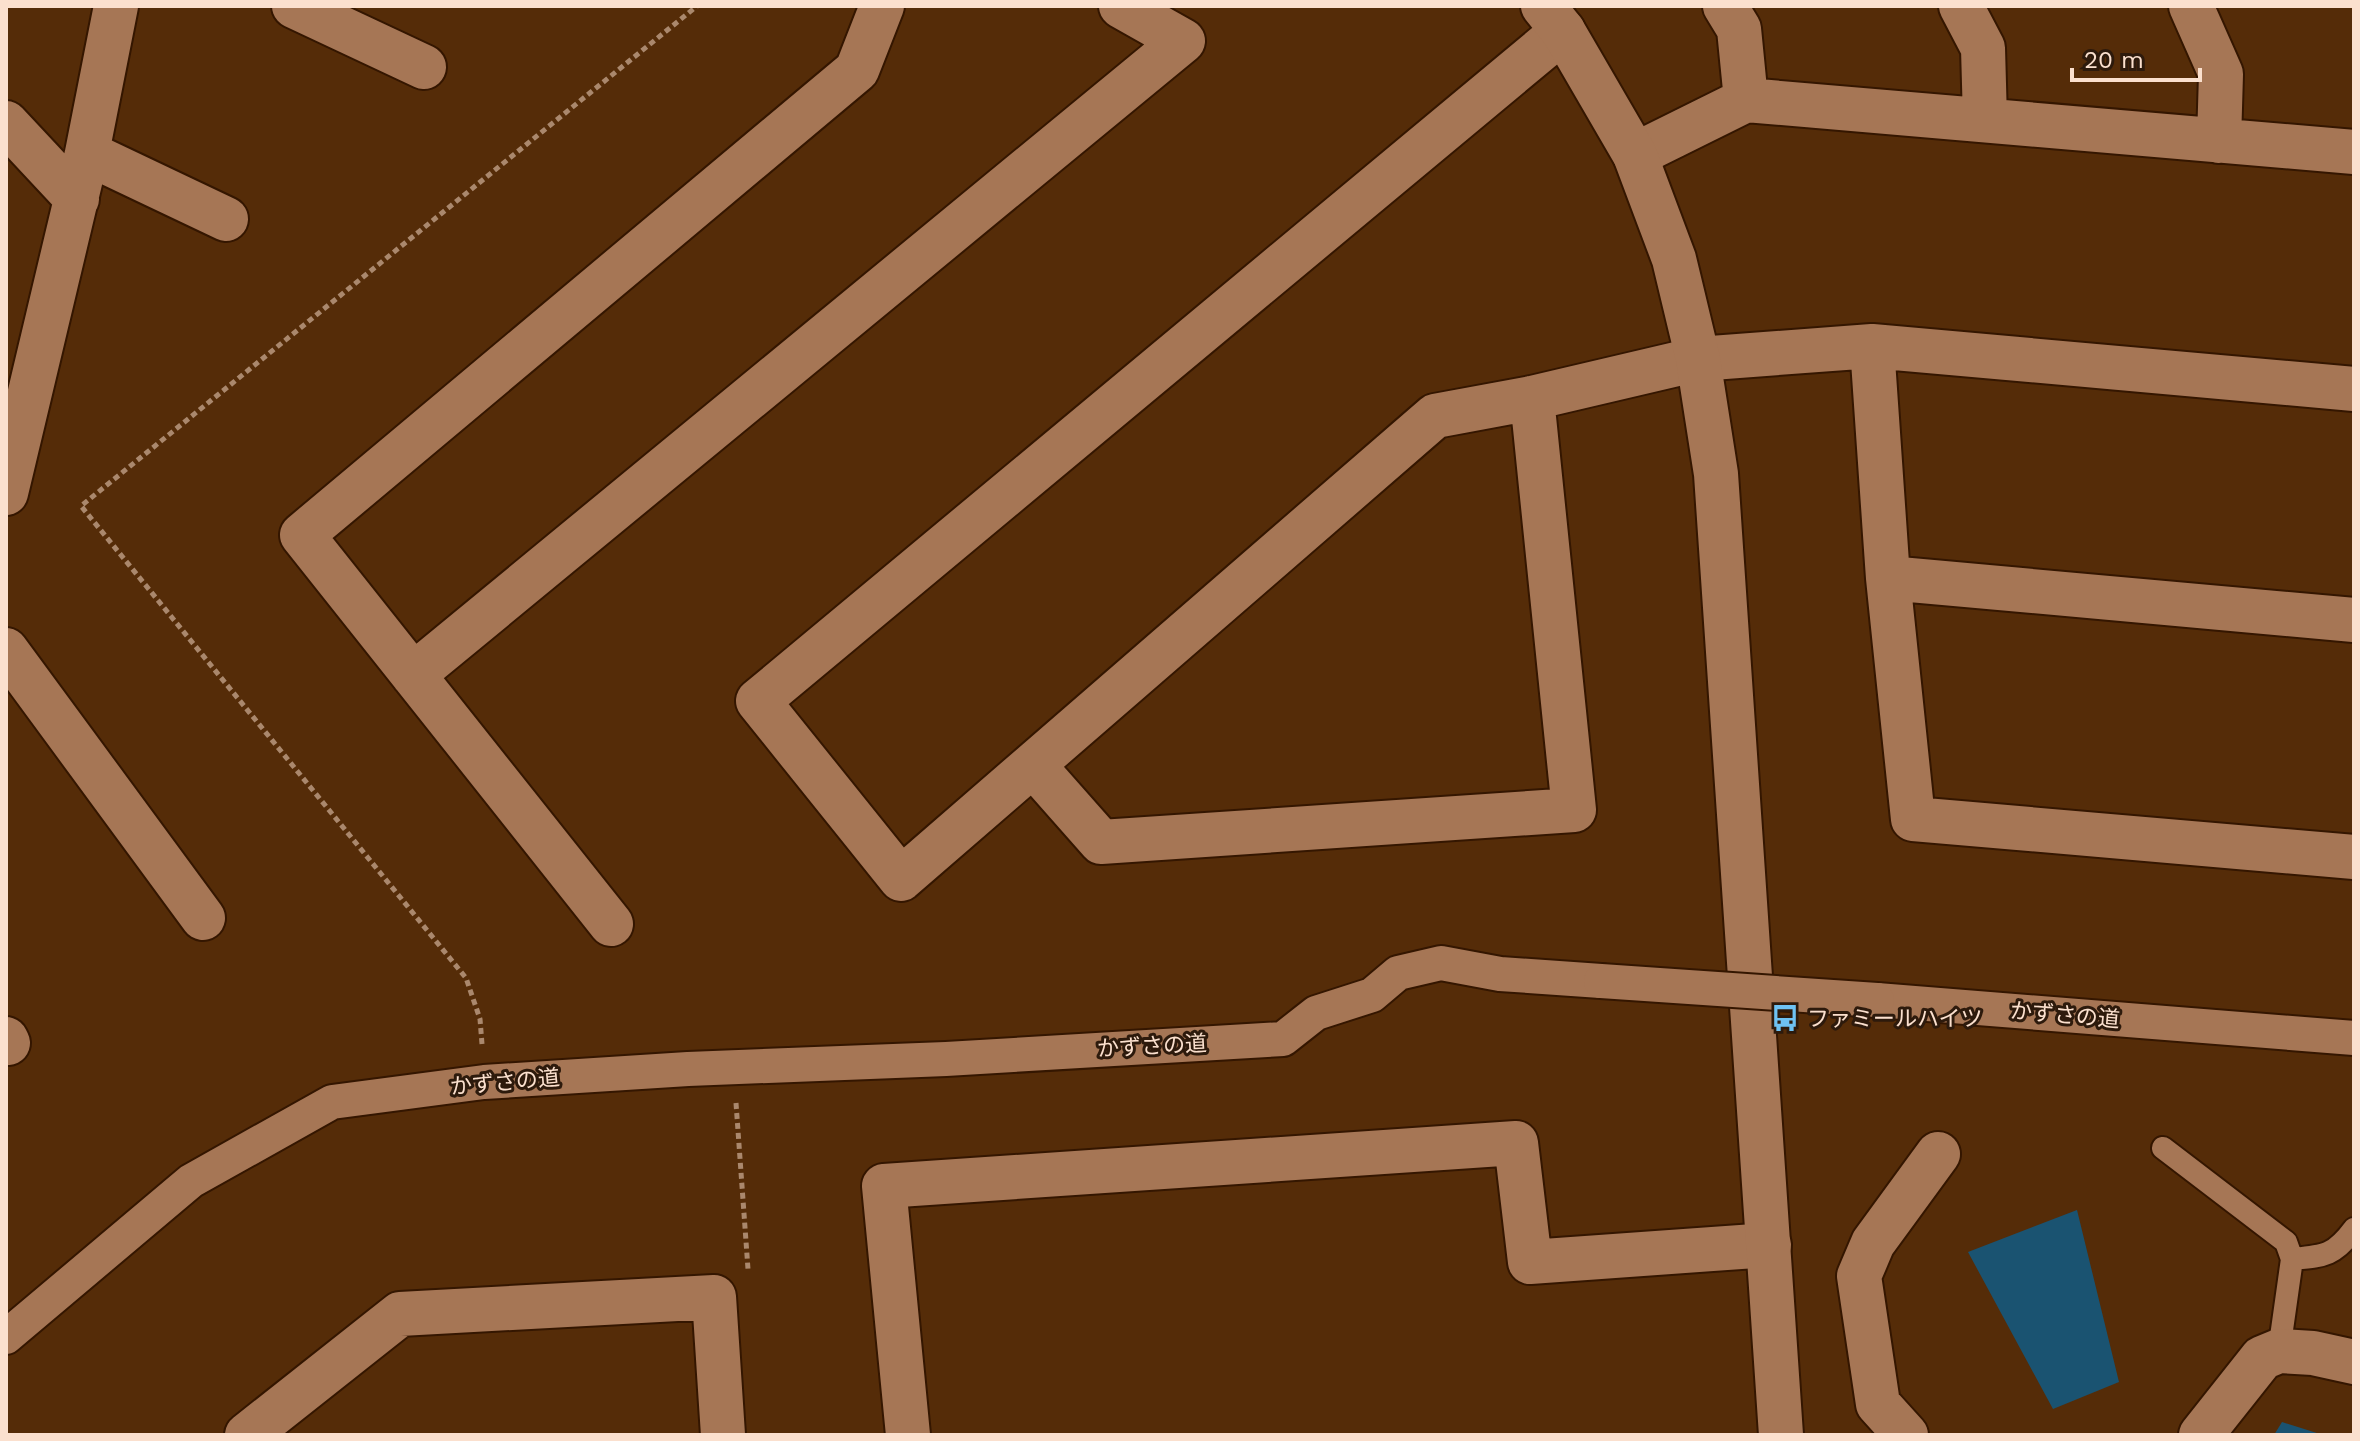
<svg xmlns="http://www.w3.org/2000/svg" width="2360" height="1441" font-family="'Work Sans','Noto Sans JP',sans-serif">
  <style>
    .building { fill: #1a5371 }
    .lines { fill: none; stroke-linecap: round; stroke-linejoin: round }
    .service-casing { stroke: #341600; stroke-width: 26 }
    .pedestrian-casing { stroke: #341600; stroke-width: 38 }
    .minor-casing { stroke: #341600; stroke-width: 48 }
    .tertiary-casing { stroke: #341600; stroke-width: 48 }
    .path { stroke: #aa886d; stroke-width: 5; stroke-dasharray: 6 4; stroke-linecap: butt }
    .service { stroke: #a67655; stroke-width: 22 }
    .pedestrian { stroke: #a67655; stroke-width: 34 }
    .minor { stroke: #a67655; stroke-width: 44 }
    .tertiary { stroke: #a67655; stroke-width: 44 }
    .pedestrian-bridge-casing { stroke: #341600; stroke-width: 38; stroke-linecap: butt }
    .pedestrian-bridge { stroke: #a67655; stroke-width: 34 }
    .labels { text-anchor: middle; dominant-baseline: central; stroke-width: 6; stroke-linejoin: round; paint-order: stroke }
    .street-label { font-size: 22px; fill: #fbe0ce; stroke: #2d1a0c }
    .poi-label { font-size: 22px; fill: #fbe0ce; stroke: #2d1a0c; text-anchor: start }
  </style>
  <rect width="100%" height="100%" fill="#552c08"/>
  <path class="building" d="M2077 1210 2119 1382 2053 1409 1968 1252Z
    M2282 1422 2320 1434V1435H2274Z"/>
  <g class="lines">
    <g class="service-casing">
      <path id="service" d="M2163 1148 2286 1242 2292 1259 2279 1351
        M2292 1259C2324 1256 2334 1256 2354 1229"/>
    </g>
    <g class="pedestrian-casing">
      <path id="pedestrian" d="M1877 1000 2354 1038
        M6 1337 191 1181 332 1102 484 1082 688 1069 946 1059 1283 1039 1316 1013 1372 995 1398 973 1441 963 1500 974 1601 981"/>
    </g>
    <g class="minor-casing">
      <path id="minor" d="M294 6 424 67
        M1961 6 1983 48 1985 120
        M2191 6 2221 74 2219 141
        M1563 31 758 701 901 879 1435 416 1532 398 1698 359 1872 346 2354 389
        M1746 100 2354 152
        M6 123 77 199
        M87 153 226 219
        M1635 155 1746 100 1739 29 1725 6
        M1872 346 1888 578 2354 620
        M6 493 87 153 116 6
        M1888 578 1913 819 2354 857
        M6 650 203 918
        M413 675 1183 41 1121 6
        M1033 765 1101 842 1574 810 1532 398
        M611 924 302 535 857 70 882 6
        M6 1039 8 1043
        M247 1435 400 1314 714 1297 723 1435
        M908 1435 884 1186 1516 1143 1530 1262 1769 1245
        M1906 1435 1878 1404 1859 1276 1873 1243 1938 1154
        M2201 1435 2262 1358 2279 1351 2313 1353 2354 1362"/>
    </g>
    <g class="tertiary-casing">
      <path id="tertiary" d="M1543 6 1563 31 1635 155 1674 259 1698 359 1716 474 1781 1435"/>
    </g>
    <path class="path" d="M482 1044 480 1019 466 978 81 506 697 6
      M736 1103 748 1269"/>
    <use href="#service" class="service"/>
    <use href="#pedestrian" class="pedestrian"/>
    <use href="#minor" class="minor"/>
    <use href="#tertiary" class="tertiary"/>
    <g class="pedestrian-bridge-casing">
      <path id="pedestrian-bridge" d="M1601 981 1877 1000"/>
    </g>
    <use href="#pedestrian-bridge" class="pedestrian-bridge"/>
  </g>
  <defs>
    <g id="bus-bare" transform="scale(2.16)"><path d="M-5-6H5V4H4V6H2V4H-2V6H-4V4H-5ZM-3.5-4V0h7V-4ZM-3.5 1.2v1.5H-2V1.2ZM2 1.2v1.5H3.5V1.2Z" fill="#6ec2f3" stroke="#2d1a0c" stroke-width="2.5" paint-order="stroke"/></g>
  </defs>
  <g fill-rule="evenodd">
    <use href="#bus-bare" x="1785" y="1018"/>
  </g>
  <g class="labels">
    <g class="street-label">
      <text transform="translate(2065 1015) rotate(5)">かずさの道</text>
      <text transform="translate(1152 1046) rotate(-3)">かずさの道</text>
      <text transform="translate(505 1082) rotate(-5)">かずさの道</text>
    </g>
    <g class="poi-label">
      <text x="1807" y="1018">ファミールハイツ</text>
    </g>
  </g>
  <rect width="2360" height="1441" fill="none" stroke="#fbe0ce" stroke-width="16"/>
  <path d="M2072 68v12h128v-12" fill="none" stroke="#fbe0ce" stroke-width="4"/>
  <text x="2084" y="68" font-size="24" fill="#fbe0ce" stroke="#2d1a0c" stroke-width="6" paint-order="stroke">20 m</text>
</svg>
